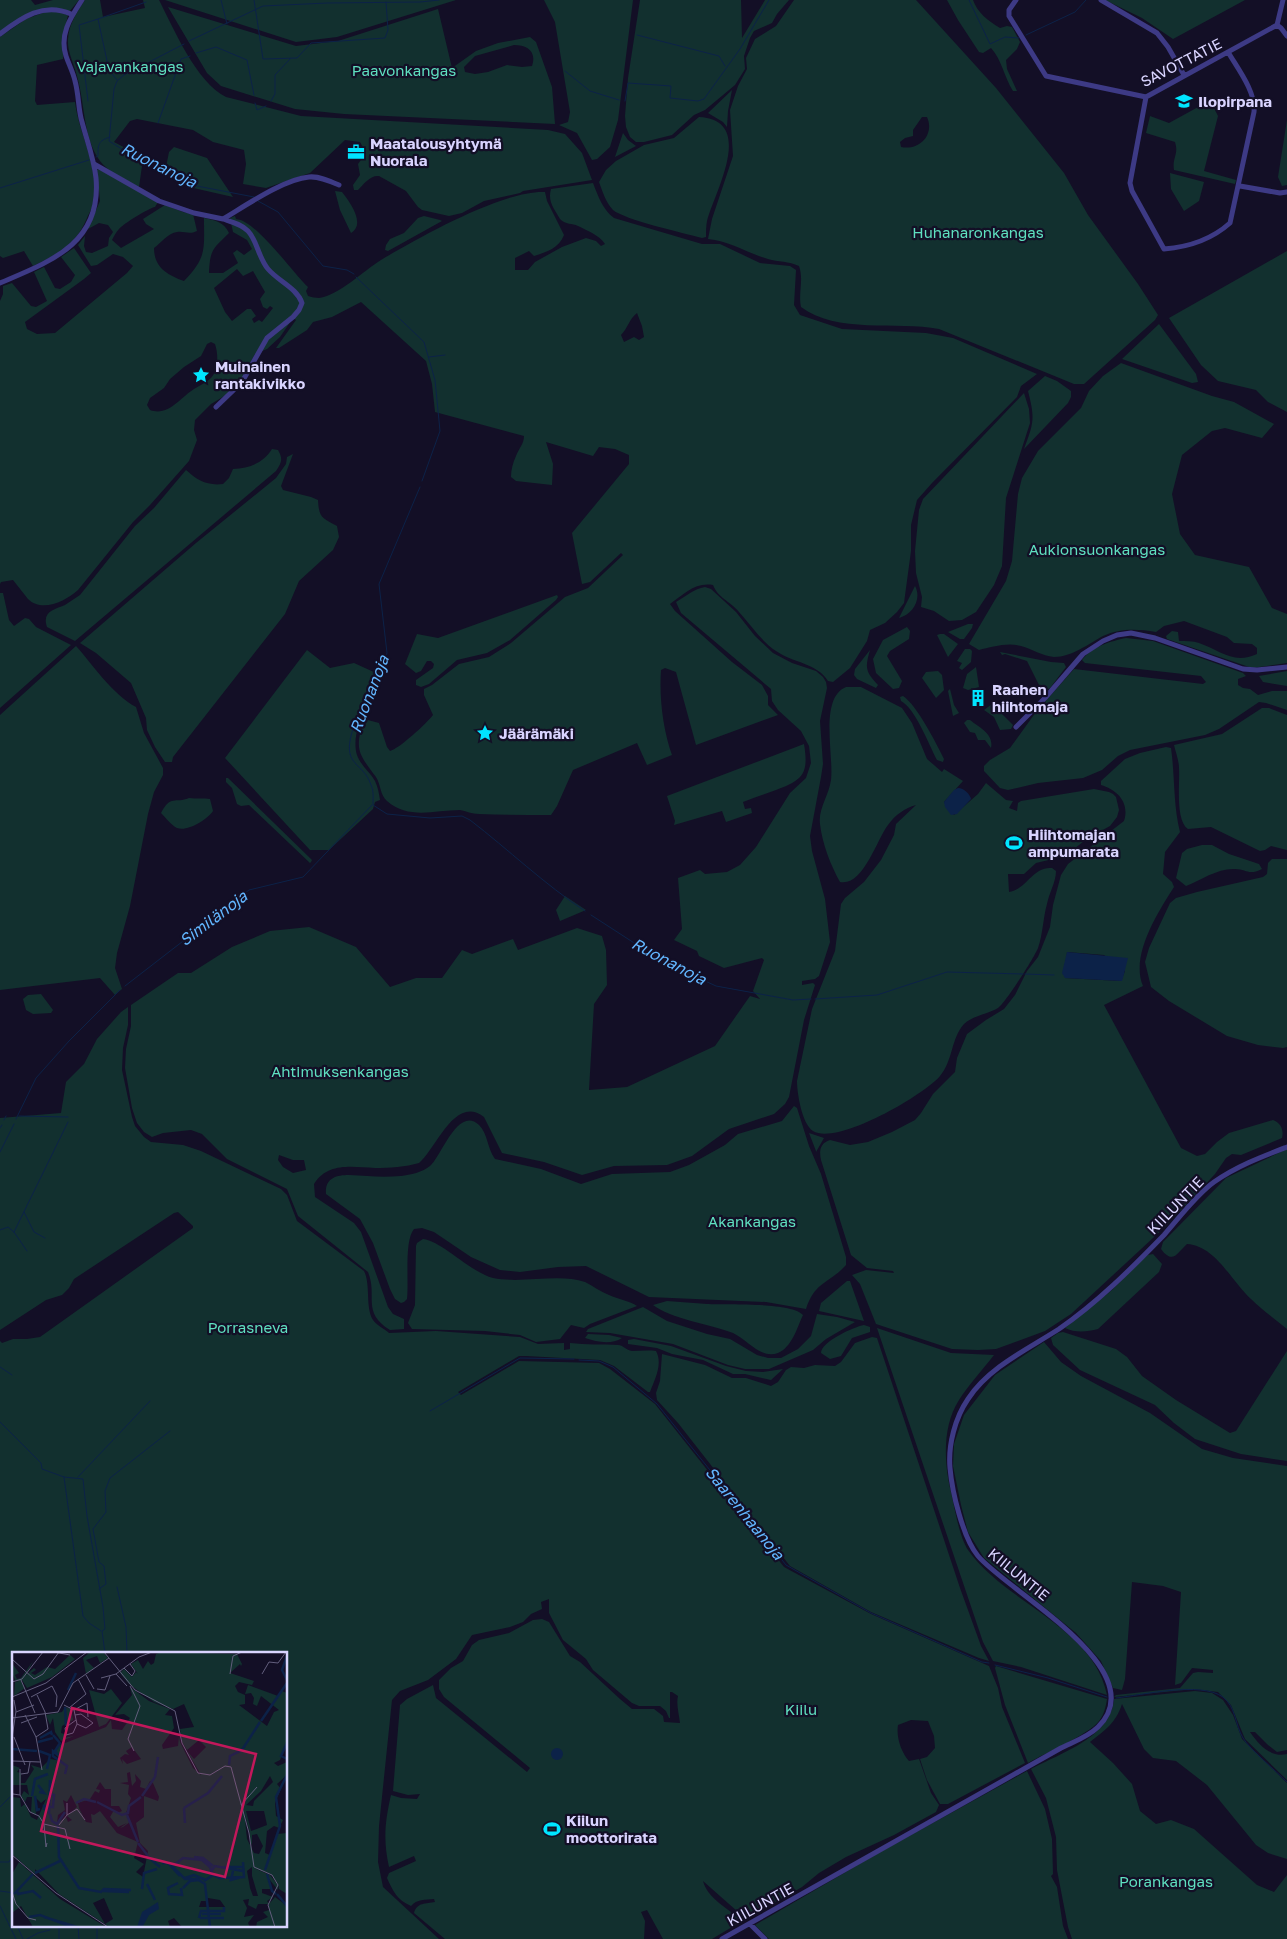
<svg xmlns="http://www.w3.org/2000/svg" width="1287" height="1939" font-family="'Golos Text',sans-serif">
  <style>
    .green { fill: #12302f; fill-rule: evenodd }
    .water { fill: #0c2248 }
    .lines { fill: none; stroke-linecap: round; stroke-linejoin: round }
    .stream { stroke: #0c2248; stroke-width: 1 }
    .minor { stroke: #3d3a85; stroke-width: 5 }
    .labels { text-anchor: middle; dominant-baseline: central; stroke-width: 4.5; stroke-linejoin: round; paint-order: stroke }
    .street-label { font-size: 15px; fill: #d9d4ff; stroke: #130f26 }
    .park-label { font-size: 15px; fill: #5fe0c0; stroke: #130f26 }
    .poi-label { font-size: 15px; font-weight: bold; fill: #d9d4ff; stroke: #130f26; text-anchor: start }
    .water-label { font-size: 16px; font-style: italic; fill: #62b6ff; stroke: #130f26 }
    .inset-river { fill: none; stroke: #0c2248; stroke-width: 2.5 }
    .inset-road { fill: none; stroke: #625e7d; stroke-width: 1 }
    .view { fill: #c2185b; fill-opacity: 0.15; stroke: #c2185b; stroke-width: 2.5 }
    .inset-edge { fill: none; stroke: #d9d4ff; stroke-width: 2.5 }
  </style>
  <rect width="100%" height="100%" fill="#130f26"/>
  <path class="green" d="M0 0H31L35 5 53 0H79L69 12C43 0 22 18 0 32Z
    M85 0H100L103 17 145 8 143 0H159C174 29 196 82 226 97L301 116 548 130 565 134 582 153 592 180 523 191 520 193 484 201 462 213 449 216 422 210 418 207 406 191 379 176C370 175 364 184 358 190H354L353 185 360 175 358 164 366 153 360 142 345 140 310 173 266 188 243 184 246 164 244 150 213 142 193 130 137 119 130 121 114 142 156 164 166 167 169 152 174 147 207 158 233 197 189 187V185L146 165 142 166 139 187C127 180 108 172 100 161 83 138 85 103 77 76 74 63 67 52 68 39 69 24 77 12 85 0Z
    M165 0H456L337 37 296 42Z
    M544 0H633L618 120 610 147 597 159 592 160 577 133 559 125 568 122 570 112 555 22Z
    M640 0H741L742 38 765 0H789L777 14 772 23 754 31 750 38 744 56 745 69 735 85 705 110 694 115 672 135 644 142H636L630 137 626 127 625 116 628 78Z
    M794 0H916L996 88 1064 173 1088 215 1138 284 1158 315 1155 320 1084 384H1074L939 329C897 321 836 334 801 307 798 294 804 279 799 266 789 261 778 262 768 259 747 253 730 241 708 239L712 219 733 156 730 110 738 86 747 69 746 58 755 39 776 26ZM922 117H927C935 135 919 151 901 147L900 142 905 138 913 136V130Z
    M947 0H973C977 12 988 21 1000 28L1007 26 1012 27 1020 42 1017 49 1006 60 1007 69 1017 91H1013C1004 77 1002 60 991 48L983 53 979 52 958 20Z
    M1105 0H1245L1173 39 1142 18Z
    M168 7 296 46 338 41 438 9 452 68 476 51 498 43 530 37 536 42 552 87 555 124 344 114 295 109 221 86 207 73ZM514 45C527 45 537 51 532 66L522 67 507 65 488 72 475 74 465 72 464 67 475 56Z
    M51 10 68 15 64 32 63 59 37 65 35 101 37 105 75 102C79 136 103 173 92 208 90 212 88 215 87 218 76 245 58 254 33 266L24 251 3 258 0 256V37L26 19Z
    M732 90 728 111 727 127 723 122 708 113Z
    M1200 106H1213L1218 116 1204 171 1236 180 1235 184 1174 170C1172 157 1179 155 1175 142L1146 133 1150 116 1169 123Z
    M699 117C757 120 714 193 707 221 706 226 706 232 706 237L702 238C684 233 625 220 613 210 606 203 602 190 599 182L606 170 616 161 644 145 674 138Z
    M1287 120V185L1282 186 1278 177Z
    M623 133 628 140 636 146 615 157Z
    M99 169 158 202 155 207C149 208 123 224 119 229 116 232 114 236 112 240L121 248 154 229 146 224 143 219 165 205 183 212 193 214 197 231C189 235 185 231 177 232 168 233 161 243 154 248 154 267 167 275 184 281 207 257 204 250 204 218 215 220 224 222 229 233 213 249 210 249 209 273H223L238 263 233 253 237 250 244 255 252 249 247 240 233 232 230 218 235 216 236 219C257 221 291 271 308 287L306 291 308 296C311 297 316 298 319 298 340 295 363 271 381 260 418 238 503 190 545 192L547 201 564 235C559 248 547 252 534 256L529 251 515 258V270H528L535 262 562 247 586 238 596 241 601 246 605 244C599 235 588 231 578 226 572 223 566 225 560 219 558 216 556 212 554 209 550 202 549 196 551 189L593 183C598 196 603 210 614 218L702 244H720L760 263 790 266 796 270 794 305 800 315 842 329 926 333 953 338 1037 374 1021 386 1017 397 932 483 917 500 911 525V551L904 603 897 612 885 623 870 630 867 641 850 668 833 682 828 681C817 663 793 663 776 651 761 641 751 625 739 612 729 600 719 599 713 585 695 582 684 594 670 604L675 611 732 662 762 685 768 696V705L778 715 696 745 676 672 665 668 661 670C659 697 663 730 672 755L647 765 637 743 573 770 557 806 551 815C527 815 503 815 479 814 472 814 466 811 460 810 434 810 409 820 387 801 380 795 381 785 376 777 357 752 355 749 364 719L379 723 387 747 390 751C399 749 427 723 433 715L424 695V689L432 685 459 664 489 657 511 643 565 597 588 588 623 555 621 553 590 582 582 584 572 533 629 464V455L615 449 599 447 593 456 546 442 553 464 552 485 516 481 511 477C511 469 513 463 516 456 519 448 524 444 524 436L435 412 432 384 426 361 361 302 332 317 313 322 307 330 279 348H276L296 320 293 318 280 337 267 349 255 354 241 380 231 392 211 404 195 420 194 430 197 440 189 461 150 505 133 522 78 590C66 601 42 613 28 599 23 593 18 586 13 580L1 582 0 584V301L3 294V286L12 283 31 306 36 307 47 301 34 272 44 267 55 288 60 289 71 282 75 275 61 257 74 248 91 273 84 279 25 322 27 329 37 334 55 333 127 273 133 266 123 257 113 254 97 265 91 266 78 245 85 236 84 246 86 252 92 253 108 246 109 238 113 232 108 225 99 223 88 229 100 201 97 170ZM237 269 243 276 253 271 265 292 260 299 263 307 267 309 270 306 273 308 262 322 259 320 254 323 252 319 256 316 251 309H247L232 321 225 312 214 288ZM637 313 642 326 644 337 639 340 634 337 624 342 621 335C628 328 629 319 637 313ZM211 342 215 344C218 353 218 363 215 372 211 381 202 384 194 389 181 397 168 417 150 410L147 405 150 398 164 388 170 379 184 367 201 356 207 344Z
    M1170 173 1204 182 1199 201 1184 211 1171 189Z
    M335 191 342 192C350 202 366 224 351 233L340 210Z
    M424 216 440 220 442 221 388 251 385 250 386 245 390 239 404 233 418 218Z
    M1287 251V412L1268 402 1256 390 1218 381 1201 365 1169 318Z
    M1159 324 1196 374 1198 382 1192 383 1122 359Z
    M1121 363 1212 396 1234 402 1274 424 1262 438 1225 428 1212 431 1182 455 1172 494 1180 534 1195 555 1249 567 1272 608 1287 614V663L1252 668 1167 639 1166 636 1172 631 1178 632 1179 641C1185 641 1193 641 1199 643 1220 650 1233 665 1257 654V648L1252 644 1234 643 1227 637 1184 621 1164 626 1156 632C1137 629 1121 628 1103 636 1088 644 1072 657 1054 657 1042 656 1032 649 1021 646 1008 642 991 647 979 650L969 644 1006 581 1012 561 1018 494 1022 478 1038 451 1081 408 1089 391 1103 376Z
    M1045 376 1057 381 1071 391V397L1068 403 1024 449C1034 423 1035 418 1028 391Z
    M1024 393 1029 409 1030 423 1006 498 1002 566 994 585 976 612 962 620 949 621 934 611 921 607 922 597 916 573 915 551 919 510 923 499Z
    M272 449 278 450C283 459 282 462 276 471L75 641 47 627C42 612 53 610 65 605 70 602 75 598 80 595L135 526 154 508 186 470C197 480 207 486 223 484L229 478 233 469C250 468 263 463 272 449Z
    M293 454 281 486 283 490 311 497 318 500C319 518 322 518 337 526L339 537 333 550 299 581 285 614 173 757 172 762H165L155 747 147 730 146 718 131 683 96 653 80 643 196 543 276 478 286 464 287 457Z
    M915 586C922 599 913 614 899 618Z
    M705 587 711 589 736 612 755 636 773 653 792 663 816 671 823 677 826 682 827 688 820 721 823 764 821 777 810 836 812 851 825 899 830 942 819 976 815 979 802 981V985L813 983 815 985 804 1020 789 1097 785 1104 774 1114 729 1129 692 1156 667 1165 614 1166 582 1175 544 1162 502 1153 484 1117C455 1094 436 1149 419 1163 406 1167 389 1168 375 1168 352 1167 328 1162 314 1184L315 1197 354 1223 361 1232 388 1307 393 1314 404 1319V1329L390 1330C361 1312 378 1296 368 1272L298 1216 287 1189 227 1159 202 1134 191 1130 163 1133 152 1137 144 1132 137 1123 132 1108 125 1068 126 1049 131 1026V1005L178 973H191L232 947 270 931 309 927 356 947 390 987 416 978H442L462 950 472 954 513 939 518 950 577 928 602 936 606 950 607 985 594 1004 589 1090 627 1087 715 1046 750 996 760 999 753 991 764 960 762 958 724 968 699 956 697 951 674 940 682 929 678 878 700 870 705 874 727 872 740 865 756 847 790 793 806 778 811 763 809 746 801 731 778 710 772 701 771 689 681 613 676 602C686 596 694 589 705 587ZM279 1155 293 1160H304L306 1170 293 1173 283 1167 278 1160Z
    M0 593H3L9 620 14 626 25 618 29 619 36 627 71 645 0 708Z
    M557 595 558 597 556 600 510 640 487 653 457 660 429 684 421 687 416 685V680L433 668 434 664 431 661H427L421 671 416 673 405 664 417 634 438 638Z
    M968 624H973L972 628 964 639H960L948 632Z
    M907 627 910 631 909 639 890 651 887 656 902 681 899 688 893 689 876 673 873 659 883 640Z
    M940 634H944L958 644 948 657 937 635Z
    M1126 638 1153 641 1243 673 1246 676 1238 679V685L1243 688 1250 689 1258 695 1272 691H1287V710L1266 703 1259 702 1219 729 1205 735 1130 750 1118 756 1102 770 1083 778 1038 783 1008 790 1000 788 984 771V766L990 760 1010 748 1036 712 1074 669 1203 684 1206 682 1201 676 1085 663 1082 660C1091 647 1111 641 1126 638Z
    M76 646C94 666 112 694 136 707L144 733 163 768V775L154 792 148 814 130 906 117 953 115 968 122 989 115 995 100 978 0 990V715Z
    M965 649H970L972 651 971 662 962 670 959 668 962 663 957 661Z
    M307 650 330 668 354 663 376 673 379 665 385 668C374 691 349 730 357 755 361 766 370 772 375 781 378 787 379 794 380 800L375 802 373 809 329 850H310L225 758Z
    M870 650C865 668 865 671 878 685L876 688 857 679 854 675 855 669Z
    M1000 652 1051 662 1064 663 1066 667 1050 688 1044 691 1041 689 1027 661 1005 654 1002 655Z
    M976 667 979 687 968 690 963 688 967 674Z
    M938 671 942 675 944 690 936 698 922 678 926 672Z
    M1287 671V686L1263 682 1259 676Z
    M846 687H861L902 708 912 723 927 759 942 772 944 769 963 781 944 802 954 815 978 794 986 783 1006 800 1013 801 1009 808 1017 811 1018 803 1021 801 1094 789 1109 792 1113 794 1116 797 1119 810 1117 817 1110 826 1088 838 1065 856 1036 863 1024 874H1008L1009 892C1027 889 1033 866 1052 868L1056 871C1056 882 1049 893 1047 904 1043 918 1043 934 1038 948 1034 958 1006 1002 998 1008 988 1014 972 1016 964 1024 951 1038 953 1061 940 1076 924 1095 837 1146 813 1131 802 1124 797 1093 797 1081L812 1009 835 951 841 904 845 898 864 882 881 860 894 835 896 824 916 805C905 808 895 815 888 825 877 839 863 887 840 882 831 866 822 843 820 824 818 809 829 795 831 780 834 756 819 698 846 687Z
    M950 689 954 705 959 713 953 716 948 691Z
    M903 696C917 705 936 743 944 759L943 762 937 760C929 745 915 708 901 701L900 697Z
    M992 704 1013 725 1011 729 1000 730 994 717 984 710Z
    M1262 708H1269L1287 715V850L1271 846 1265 850 1260 851 1211 827 1188 829C1175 820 1180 784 1179 768 1179 761 1176 753 1174 745L1222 734Z
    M967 720H970C980 728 994 734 991 748L985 740H978L975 733 970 732 964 723Z
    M804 744C809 774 803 780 776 790 765 794 754 798 743 802L745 809 751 808 752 813 726 822 722 811 674 825 675 821 667 796Z
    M1166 747 1171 748C1175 776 1173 804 1180 832L1165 852 1163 874 1172 882 1174 887C1158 912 1130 956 1143 986L1104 1005 1181 1148 1197 1156 1205 1154 1217 1142 1229 1133 1273 1120C1281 1123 1284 1130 1282 1138L1241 1155 1232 1154 1226 1158 1215 1174 1167 1225 1071 1314 1045 1331 996 1349 978 1350 952 1349 876 1324 860 1284 852 1275 866 1270 894 1273 893 1271 867 1268 851 1255 821 1160C819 1151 820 1143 830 1140L850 1145 868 1142 892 1132 915 1120 921 1113 933 1094 955 1072 957 1058 967 1034 986 1020 1004 1009 1015 995 1027 971 1038 957 1050 927 1053 905 1061 875 1068 864 1124 821C1130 802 1117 790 1101 785V781L1125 759 1140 753ZM1067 952 1104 955 1125 971 1121 981 1065 978Z
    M226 778H228L312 860 311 862 310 863 249 805 241 806 237 804 232 788 226 782Z
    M189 798C196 799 204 798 210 799L213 811C207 820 187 832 177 828 171 825 166 818 161 813 171 794 175 804 189 798Z
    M1202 845H1212L1229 854 1259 864 1262 869C1248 876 1247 869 1235 869 1218 868 1201 880 1186 886L1176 878 1182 853 1187 849Z
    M1272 859H1287V1047L1283 1048 1258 1045 1227 1036 1169 1001 1151 987 1145 962 1149 948 1170 903 1176 898 1197 892 1263 877 1267 874 1268 863Z
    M565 896 586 910 560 921 556 910Z
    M41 994 53 1010 51 1013 33 1014 26 1010 23 999 28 995Z
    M128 1007V1025L123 1048 122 1070 132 1117 135 1126 144 1137 151 1142 183 1145 201 1151 281 1189 287 1195 297 1221 364 1271C371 1285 365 1307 373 1320 376 1325 385 1329 389 1333L436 1331 520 1337 538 1344 564 1343V1350L570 1349V1343C586 1345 602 1344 618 1345 623 1345 626 1350 632 1351 640 1351 648 1350 656 1351 663 1364 655 1379 650 1392H648L614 1366 600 1360 526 1356H519L458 1392 461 1395 519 1361 599 1363 610 1369 655 1404 784 1567 871 1614 989 1666 998 1688 1002 1707 1025 1763 948 1804H940L927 1780 920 1759 927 1757 935 1748 934 1736 928 1721 911 1720 898 1725C896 1737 901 1752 909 1761L919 1759 931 1793 939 1805 936 1812 894 1835 846 1857 819 1873 802 1887 746 1919 703 1881C707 1898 729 1909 742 1921L712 1939H663L647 1910 641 1912 645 1921 644 1939H445L414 1913C417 1902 426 1904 435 1902L434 1899C425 1900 417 1899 411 1906 397 1900 393 1891 387 1878L389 1873 416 1861 414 1856 389 1867C383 1840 385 1821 391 1795L401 1798 417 1799 420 1794 408 1795 393 1791 400 1705 407 1699 433 1685 436 1698 527 1772 530 1768 444 1697 439 1689V1680L451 1668 463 1661 472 1645 479 1640 509 1633 533 1620 542 1619 549 1622 570 1656 580 1662 620 1699 632 1709H654L663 1716 664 1722 680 1723C679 1714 676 1704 678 1696L672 1692H670V1718H669L666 1711 660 1706H639L632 1703 593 1670 586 1659 563 1640 549 1613V1599L541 1602 542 1609 531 1614 523 1622 510 1627 472 1635 456 1659 428 1680 400 1691 392 1700 379 1826 378 1862 383 1887 439 1939H0V1341L2 1343 13 1339H27L40 1337 193 1228V1226L178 1212 174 1213 74 1279 69 1288 62 1295 46 1300 0 1330V1118L61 1113 66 1082 84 1064 97 1039 121 1012ZM14 1653H286V1925H14Z
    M794 1106 797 1108 809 1146 821 1174 846 1257V1265C829 1284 815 1281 806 1309L766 1302 649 1297 586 1266 558 1267 520 1272 500 1270 471 1257 434 1232 422 1228 414 1229C404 1241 409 1281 407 1299L404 1302 401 1303 395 1299 390 1289 373 1243 360 1219 326 1194C324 1170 351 1175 367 1176 378 1177 390 1177 401 1176 410 1175 423 1172 430 1166 441 1157 458 1105 479 1125 488 1134 487 1148 495 1159L541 1169 581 1184 612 1174 670 1172 689 1165 725 1145 738 1134 782 1121Z
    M809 1133 824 1138 816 1152V1151Z
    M1287 1149V1329C1275 1319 1262 1310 1251 1299 1231 1281 1216 1246 1187 1244 1177 1253 1173 1265 1161 1249L1163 1242 1226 1178Z
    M423 1239C442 1241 470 1272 493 1278 522 1284 559 1273 585 1282 593 1286 601 1292 609 1295 618 1299 630 1301 637 1306L590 1324 584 1328 571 1325 560 1339 536 1342 520 1335 485 1331 412 1329 408 1323 415 1305 416 1246 417 1243Z
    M1153 1254 1162 1264 1159 1272 1098 1329C1087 1332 1075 1333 1065 1328L1112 1290 1142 1260 1148 1255Z
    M847 1281H850L864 1321 819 1311 821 1303Z
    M667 1301C680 1302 694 1303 707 1304 725 1305 792 1302 803 1315 797 1328 792 1347 778 1353 760 1359 748 1340 733 1333 712 1325 669 1318 653 1305Z
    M643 1307 667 1321 707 1334 730 1339 757 1355 768 1358H781L798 1349 811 1336 817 1314 837 1317 855 1322 826 1339 813 1350 769 1369H745L728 1365 673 1344 610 1333 586 1332 588 1329Z
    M864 1325 870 1327V1332L852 1338 841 1356 830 1359 821 1353C821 1342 853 1327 864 1325Z
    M877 1328 951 1353 994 1355C983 1369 968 1386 959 1400 942 1426 944 1464 951 1492 955 1509 959 1536 968 1550 1005 1603 1094 1627 1107 1695L1021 1667 993 1661 983 1642Z
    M1063 1332 1116 1349 1127 1357 1142 1376 1176 1400 1230 1433 1236 1431 1287 1351V1461L1241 1454 1195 1439 1174 1423 1155 1405 1080 1370 1053 1345 1051 1338 1058 1333Z
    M588 1334 609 1335 622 1338C611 1345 597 1342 585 1338Z
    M872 1337 877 1338 960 1588 981 1646 989 1661 979 1658 871 1612 790 1566 678 1423 657 1400 656 1393 660 1381 662 1354 705 1365 732 1378H746L771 1386 778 1382 786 1370 791 1367 804 1368 815 1365 835 1366 841 1362 855 1343Z
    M634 1339 671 1346 726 1366 746 1371 763 1372 783 1369 771 1380 745 1374H733L703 1360 672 1354 657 1348 628 1344V1340Z
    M1044 1342 1061 1362 1081 1376 1150 1413 1202 1449 1233 1458 1287 1466V1750L1277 1752 1268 1745 1255 1732H1250C1259 1745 1271 1758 1287 1754V1780L1245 1739 1231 1705 1218 1692 1194 1689 1114 1697 1116 1695 1180 1688 1193 1673 1198 1672 1213 1673V1670L1192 1668 1181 1683 1175 1685 1181 1592 1163 1586 1132 1582 1125 1679 1122 1690 1113 1688 1101 1661 1076 1633 984 1558 968 1532 961 1505 953 1466 954 1444 964 1415 995 1375Z
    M996 1666 1107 1699C1106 1706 1104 1715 1099 1721 1088 1735 1045 1753 1028 1763L1005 1705 995 1668Z
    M1195 1691 1212 1693 1223 1700 1233 1715 1242 1739 1287 1783V1859L1268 1853 1256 1845 1207 1785 1176 1761 1153 1758 1144 1749 1122 1704C1116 1723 1105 1730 1090 1742L1113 1763 1132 1784 1140 1811 1156 1824 1171 1820 1194 1829 1257 1885 1274 1892 1287 1875V1939H1072L1068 1927 1057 1870 1056 1837 1046 1798 1031 1769C1061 1753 1111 1737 1114 1699Z
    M1027 1771 1045 1809 1052 1839 1053 1874 1051 1876 1057 1887 1063 1926 1068 1939H769L755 1925 875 1855Z"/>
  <path class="water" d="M958 788C964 788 970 794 971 799L957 814 951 815 945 807 944 802 954 790Z
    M1067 952 1128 958 1123 978 1122 981 1065 978 1062 973Z
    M551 1754a6 6 0 1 1 12 0a6 6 0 1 1-12 0Z"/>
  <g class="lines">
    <path class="stream" d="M221 0 227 24
      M254 0 263 59 297 58 311 43 385 38 388 30 386 2
      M969 0 990 44 1005 37 1019 38
      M637 35 719 56 725 66
      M1026 35 1075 12 1086 0
      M189 41 263 6 327 3 420 2 439 0
      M184 44 124 75 117 81 114 89 109 141 128 153 197 186 254 197
      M196 53 216 47 247 60 254 95
      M565 71 590 91 619 100
      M117 80 109 70 98 19 146 2
      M88 101 79 25 98 19
      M271 101 275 94V75L290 59
      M625 101 628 83 671 86 670 98 698 101 704 99 740 49 769 0
      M255 103 257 110 266 106
      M158 123 181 59 190 56
      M96 157 98 156C98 144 98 141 110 137
      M0 188 89 160
      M258 201 278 212 323 266 347 270 354 274
      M356 277 424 342 435 380 440 431 422 481
      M429 357 445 355
      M420 487 379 584 387 653 352 732C342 767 363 761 371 785 374 791 373 798 373 805L387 814 430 818 462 816 470 820C509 850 544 884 585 911
      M591 915 662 961 716 986 793 1000 811 999
      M1025 974 1054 975
      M125 986 249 890 303 877 372 805
      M815 999 877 995 947 972 1023 974
      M19 1116 68 1117
      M16 1119 36 1078 69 1041 120 990
      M4 1120 6 1116
      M0 1128 2 1125
      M0 1152 14 1124
      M24 1212 34 1232 45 1238
      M0 1230 8 1227 14 1232 27 1251
      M14 1232 68 1122
      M579 1360 599 1361 613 1367 657 1404 786 1565 871 1613 982 1662 989 1663
      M0 1367 12 1375
      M430 1411 520 1358 574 1359
      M0 1422 41 1463 42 1469 64 1477 83 1479 87 1516 103 1607 105 1629 102 1631 105 1653
      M64 1477 83 1616 89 1623 101 1631
      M78 1477 150 1401
      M117 1587 126 1627 127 1653
      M99 1589 106 1584 104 1566 99 1562 93 1529 106 1512 105 1491 110 1478 170 1431
      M995 1665 1048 1678 1107 1697
      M1116 1698C1143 1695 1200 1681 1223 1697 1236 1707 1235 1725 1243 1738 1250 1750 1276 1771 1287 1782
      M0 1807 14 1793
      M0 1862H9L14 1853
      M0 1891 14 1893
      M0 1906 16 1939
      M14 1908 12 1915 14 1919
      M17 1925 23 1939
      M78 1925 79 1939
      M97 1925V1939
      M27 1939 38 1933 50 1930
      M59 1939V1925"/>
    <path class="minor" d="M1016 0 1009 10V16L1046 76 1146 97 1277 25 1283 0
      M1101 0 1157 33 1168 47 1184 75
      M1277 25 1281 28 1287 36
      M0 34C22 17 44 2 71 14
      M1146 97 1130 183 1132 191 1164 249C1189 247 1211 240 1230 223L1254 112C1256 92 1238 69 1228 52
      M94 164 159 201 194 213 223 219C245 206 284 179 309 177 319 176 330 181 339 185
      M1240 186 1280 193 1287 192
      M0 283C49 262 102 244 96 178 94 159 87 141 82 122 78 109 79 95 75 81 73 72 69 65 66 56 59 34 71 17 82 0
      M216 407 242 382 267 338 293 317 299 310 302 303C297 288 278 281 268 269 258 257 257 240 248 231 241 224 232 222 223 219
      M1016 727 1045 698 1083 654 1103 641 1117 635 1131 633 1155 638 1243 669 1257 670 1287 667
      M750 1924 765 1939
      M722 1939 1061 1748C1073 1742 1088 1737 1098 1727 1156 1670 1007 1591 978 1556 963 1538 952 1492 950 1468 948 1445 955 1418 968 1399 989 1367 1028 1349 1059 1329 1097 1303 1132 1268 1164 1235 1179 1218 1196 1195 1214 1182 1237 1166 1261 1157 1287 1147"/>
  </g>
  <defs>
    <g id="school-bare" transform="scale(1.35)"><path d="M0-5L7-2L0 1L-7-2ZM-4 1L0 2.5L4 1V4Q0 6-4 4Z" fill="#00e5ff" stroke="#130f26" stroke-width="2.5" paint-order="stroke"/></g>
    <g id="office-bare" transform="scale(1.35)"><path d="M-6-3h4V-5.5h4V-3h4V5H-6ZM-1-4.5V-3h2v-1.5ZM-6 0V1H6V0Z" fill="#00e5ff" stroke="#130f26" stroke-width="2.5" paint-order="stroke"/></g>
    <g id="sight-bare" transform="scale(1.35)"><path d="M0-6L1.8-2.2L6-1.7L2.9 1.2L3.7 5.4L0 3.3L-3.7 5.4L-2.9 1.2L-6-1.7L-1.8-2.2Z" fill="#00e5ff" stroke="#130f26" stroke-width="2.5" paint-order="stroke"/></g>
    <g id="building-bare" transform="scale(1.35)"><path d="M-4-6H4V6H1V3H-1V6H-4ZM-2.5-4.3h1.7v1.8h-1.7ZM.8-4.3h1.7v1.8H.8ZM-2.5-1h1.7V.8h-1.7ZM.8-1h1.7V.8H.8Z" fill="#00e5ff" stroke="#130f26" stroke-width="2.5" paint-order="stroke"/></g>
    <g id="stadium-bare" transform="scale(1.35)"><path d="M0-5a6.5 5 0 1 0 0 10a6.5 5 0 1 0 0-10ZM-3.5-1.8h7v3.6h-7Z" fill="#00e5ff" stroke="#130f26" stroke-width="2.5" paint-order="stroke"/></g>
  </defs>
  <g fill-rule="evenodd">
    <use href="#school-bare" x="1184" y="101"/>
    <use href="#office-bare" x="356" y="152"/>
    <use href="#sight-bare" x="201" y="375"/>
    <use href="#building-bare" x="978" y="698"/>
    <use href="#sight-bare" x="485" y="733"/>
    <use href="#stadium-bare" x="1014" y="843"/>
    <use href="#stadium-bare" x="552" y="1829"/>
  </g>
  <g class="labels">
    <g class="street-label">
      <text transform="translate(1181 62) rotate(-27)">SAVOTTATIE</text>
      <text transform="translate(1175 1205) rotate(-46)">KIILUNTIE</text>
      <text transform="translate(1019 1574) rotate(39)">KIILUNTIE</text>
      <text transform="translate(760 1904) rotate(-29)">KIILUNTIE</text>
    </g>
    <g class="park-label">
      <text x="130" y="66">Vajavankangas</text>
      <text x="404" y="70">Paavonkangas</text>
      <text x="978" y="232">Huhanaronkangas</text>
      <text x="1097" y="549">Aukionsuonkangas</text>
      <text x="340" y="1071">Ahtimuksenkangas</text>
      <text x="752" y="1221">Akankangas</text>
      <text x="248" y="1327">Porrasneva</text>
      <text x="801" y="1709">Kiilu</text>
      <text x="1166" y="1881">Porankangas</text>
    </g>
    <g class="poi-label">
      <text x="1198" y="101">Ilopirpana</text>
      <text x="370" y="143">Maatalousyhtymä<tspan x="370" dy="17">Nuorala</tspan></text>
      <text x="215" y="366">Muinainen<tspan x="215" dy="17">rantakivikko</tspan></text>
      <text x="992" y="689">Raahen<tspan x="992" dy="17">hiihtomaja</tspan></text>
      <text x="499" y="733">Jäärämäki</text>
      <text x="1028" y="834">Hiihtomajan<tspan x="1028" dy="17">ampumarata</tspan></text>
      <text x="566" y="1820">Kiilun<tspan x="566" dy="17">moottorirata</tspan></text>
    </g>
    <g class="water-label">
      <text transform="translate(159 165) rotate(26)">Ruonanoja</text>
      <text transform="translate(369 694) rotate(-69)">Ruonanoja</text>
      <text transform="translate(213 918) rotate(-37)">Similänoja</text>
      <text transform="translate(669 961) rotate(28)">Ruonanoja</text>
      <text transform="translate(745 1513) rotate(51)">Saarenhaanoja</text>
    </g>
  </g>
  <g transform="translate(12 1652)">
    <rect width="275" height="275" fill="#130f26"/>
    <path d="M78 0H91L96 6 88 11 85 4 74 8 82 16 74 22 71 6ZM150 0 225 2 230 12 229 14 228 12 218 21 242 29 240 33 227 30 223 34 226 40 233 43V52L227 53 255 74 262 60 267 58 249 44 245 54 241 52 242 46 239 41 233 42 236 33 266 44 270 39 275 41V90L268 108 262 111 266 114 275 110V123L265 132 269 137 263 151 264 164 271 168 267 176 262 174 255 179 253 201 258 203 265 182 275 181V242L267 237 266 232 259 222 242 216 258 223 266 233V238L257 227 259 237H250V241L261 245 255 249 257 252 263 245 275 254V275H244L245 270 256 265 251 260 257 258V252H246L244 257 236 253 237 247 231 248 235 256 232 265 242 263 236 271 238 275H170L162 266 156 269 158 275H97L93 272 101 267 92 246 81 251 93 272 47 242 23 217V222L0 202V145L8 146 9 155 13 152 19 165 25 168 34 147 29 151 23 145 24 163 19 160 20 145H15L13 150 9 144 12 139 17 143 15 133H0V113L8 116 5 120 9 121V131H13L22 117 19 113 29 116 38 107 50 109 42 101 45 103 43 99 48 93 94 75 99 68 100 77 110 78 118 66 112 62 103 63 120 43 118 35 137 49 158 57 153 63 160 64 162 76 150 93 151 97 166 94 167 84 168 90 181 116 189 123 175 99 182 107 194 95 187 88 175 98 170 90 168 77 182 75 172 52 161 57 142 50 117 32 108 21 112 17 120 25 124 20 126 22 119 12 126 8 131 17 136 9 139 13 142 11 144 2ZM120 95 129 107 115 112 110 107 111 112 108 106 113 102 117 103 114 99ZM118 120 120 134 124 129 123 122 129 129 128 135 134 137 138 129 141 131 147 145 146 149 132 144V165L124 171 128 191 136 199 131 225 124 220 132 212 122 206 126 190 105 181 88 159 82 163 79 162 80 171 74 170 67 156 66 151 78 147 83 139 87 141 88 138 84 137 88 130 93 137H99V154H107L110 159 106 161 102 158 98 165 106 175 115 171 108 176 111 175 118 170 114 161 119 146 116 142 117 133 108 131 116 130 115 121ZM258 124 261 130 242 149 241 154 234 153 249 139ZM59 143 65 155 55 164 60 168 56 170 54 165 48 169 53 161 45 171 46 163 53 158 51 148 55 150ZM232 159 238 181V189L240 193V183L245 182 251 194 247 202 242 201 235 187ZM234 159H252L255 173 239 179ZM240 215V224L246 244H241L238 236 235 219ZM196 246 208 248 213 255H187L189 249H196ZM58 3 63 7 40 25 15 36 10 28 9 29 13 36 2 44 3 30 7 29 3 28 1 23 0 11 7 21 3 23 5 27 9 26 21 9 14 23 22 16 24 18 19 21 23 23 35 15 43 17ZM99 37 110 51 94 72 87 75 77 38 92 42ZM53 55 59 57 61 68 50 74 49 81 52 82V86L62 84 49 89 43 80 41 66 38 73 34 63 50 60ZM7 210 48 247 94 275H21L9 254 0 261V222Z" fill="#12302f" fill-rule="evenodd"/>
    <path d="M146 250 147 257 137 263 131 274 125 275 130 260Z" fill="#0c2248"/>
    <path class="inset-river" d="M275 4 270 18 275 28M56 38 64 21M53 55 54 74M249 69 275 31M41 83 48 91 43 99M28 86 39 80 40 83M26 90 41 86M275 91 269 104 275 107M0 97 25 99M27 99 38 103 35 117M43 99 46 103 41 99V104L55 114 53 122M217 113 218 104 230 98 248 70M143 125 146 105M26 133 32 141 27 140M20 144 23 127 36 122M23 144 25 158 28 157M130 144 143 125M85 150 110 163 116 161 117 154 129 145M64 151 72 147 84 150M172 156 196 141 210 124M172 156 173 171M32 158V154L41 155 42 143 38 142M37 162 38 128M38 162 40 169 45 172 53 160M115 163 126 190M46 174 47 205 67 236 89 240 92 237 119 238M126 191 136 204M136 205 148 215M182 205 191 206 201 214M155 210 168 224M150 211H157L173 227H185L193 232 198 275M161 214 171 206 190 208 198 215 201 223 192 229M212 215H230M200 218 203 214 231 219M253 218 268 174 264 145 275 123M221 219 219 228 229 225M23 221 48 209M255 222 260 239 264 242M201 223 208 226 232 225 231 210M173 226 182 223 194 228M166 231 156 236 157 242 170 243 169 236M135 232 143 248M171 236 178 229 187 228M130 237 132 221 145 217M5 239 6 242 21 239 29 246M91 239 117 240M2 242 21 222M265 242 275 254M190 262H209M17 265 28 263 60 275M32 265 65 275M187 266 189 259H212V255M188 266H212"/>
    <path class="inset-road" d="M42 0 58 3M92 0 123 38 163 59 170 91 186 121 198 123 213 114 219 115 237 181 242 215 260 223 266 233 256 253 263 275M1 8 22 27 31 22 47 0M112 16 120 24 123 19 118 12M104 22 115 34M218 22 221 4 230 0M250 22 257 10 266 11 274 0M74 23 82 37M89 26 104 22 127 5 140 0M9 28 23 61M0 30 10 27 31 0M118 34 128 54 116 87 122 99M85 37 93 38 98 24M0 45 34 31 75 0M19 45 40 34 45 44 44 55M52 53 62 58 65 72 61 81 54 83 53 76 64 68M57 56 74 42 66 27M62 58 75 51 76 65M4 60 22 53M13 63 24 85 30 118M63 63 69 62 81 71 74 76 65 72M0 66 46 60 61 31 97 6M9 71 25 65M2 85 13 113M24 85 36 77 33 60 25 43M0 86 4 59 2 48M1 109 28 110M9 122 16 121 18 110M1 142 8 143V117M8 143 18 160 27 164 32 172 53 177 58 197M229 153 245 135M55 163 65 157 73 168M32 172 34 195 35 191M47 173 55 163V151M0 203 44 241 96 275M0 240 4 252 16 266 24 268"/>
    <path class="view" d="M60 56 244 102 213 225 29 179Z"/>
    <rect width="275" height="275" class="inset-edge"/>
  </g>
</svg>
